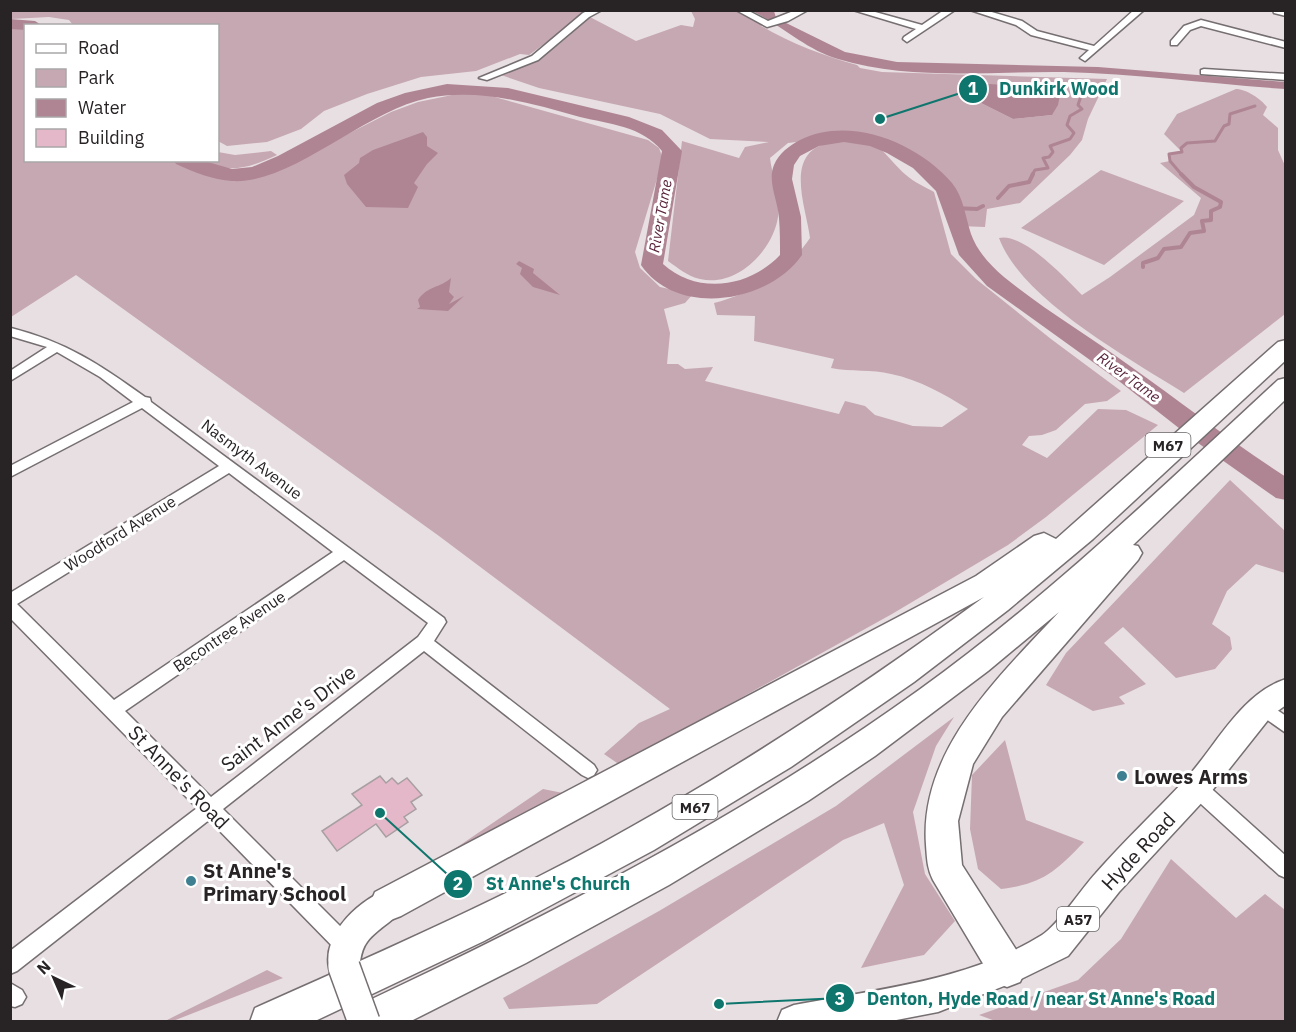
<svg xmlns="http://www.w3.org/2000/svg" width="1296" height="1032" font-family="'IBM Plex Sans',sans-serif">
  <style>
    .green { fill: #c6a8b2; fill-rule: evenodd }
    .water { fill: #af8594 }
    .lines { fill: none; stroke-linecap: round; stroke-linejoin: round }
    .stream-far1 { stroke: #af8594; stroke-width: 3 }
    .stream { stroke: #af8594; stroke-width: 4 }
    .river { fill: #af8594; fill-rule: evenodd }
    .building { fill: #e4b8c8; stroke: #a79fa2; stroke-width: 1.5 }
    .minor-casing { stroke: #766f71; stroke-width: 3 }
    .primary-casing { stroke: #766f71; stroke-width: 3 }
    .motorway-casing { stroke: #766f71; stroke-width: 3 }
    .minor { fill: #fff; fill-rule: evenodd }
    .primary { fill: #fff; fill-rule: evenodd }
    .motorway { fill: #fff; fill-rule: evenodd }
    .primary-bridge-casing { stroke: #766f71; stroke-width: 34; stroke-linecap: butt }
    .primary-bridge { stroke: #fff; stroke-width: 31 }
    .poi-dot { fill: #3e8092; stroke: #fff; stroke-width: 2 }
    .labels { text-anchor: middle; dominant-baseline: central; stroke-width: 6; stroke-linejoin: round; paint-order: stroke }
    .far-water-label { font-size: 15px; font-style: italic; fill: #59233b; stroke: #fff }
    .shield { fill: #fff; stroke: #686666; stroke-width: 1.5 }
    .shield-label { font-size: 15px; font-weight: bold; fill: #282425 }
    .street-label { font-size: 16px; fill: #282425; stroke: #fff }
    .near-street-label { font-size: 20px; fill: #282425; stroke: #fff }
    .near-poi-label { font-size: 20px; font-weight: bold; fill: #282425; stroke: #fff; text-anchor: start }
    .leader { fill: none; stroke: #0f766e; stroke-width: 2 }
    .callout-dot { fill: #0f766e; stroke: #fff; stroke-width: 2 }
    .mark-label { font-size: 18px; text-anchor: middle; font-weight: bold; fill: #fff }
    .callout-label { font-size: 18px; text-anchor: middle; font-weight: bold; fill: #0f766e; stroke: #fff; stroke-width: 6; stroke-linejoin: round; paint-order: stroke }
  </style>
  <rect width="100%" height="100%" fill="#e8dfe2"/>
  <path class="green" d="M740 10 764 23 761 26C790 43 824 56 857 65L860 68 882 72 1107 79 1088 119 1082 140 1070 155 1020 203 987 209 985 227 959 226 951 198 940 181 905 154 874 141 844 136 788 143 770 158C772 175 781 200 778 217 773 250 737 288 700 279 687 276 678 268 668 261L682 141 739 158 745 147 769 142 710 139 660 114 539 88 501 75C536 61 563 46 588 16L636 41 681 25 693 27 695 19 691 11ZM963 94 1052 115 1013 119Z
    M10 11H589L529 55 520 54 476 71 421 77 367 94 324 111 301 129 267 142 227 146 218 141V26L73 25 69 20 49 17 11 19Z
    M11 24 35 25 26 26V160H183L224 174 277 170 391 112 418 102 462 93 484 94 648 140 659 148 663 159 635 252 640 268 660 287 693 294 685 303 664 309 670 333 667 364H678L685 369 713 367 705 381 839 414 845 401 865 406 875 415 913 426 942 427 968 409C944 394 920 380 891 374 872 369 851 372 831 368L834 359 754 341 755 316 717 315 714 303C754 293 787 272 810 238 806 206 781 148 835 142 847 141 864 139 876 146 887 153 896 167 906 175 914 182 925 187 934 192L951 254 976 279 1051 339 1121 391 1107 401 1085 404 1056 430 1042 435 1029 436 1022 445 1047 458 1098 409 1126 410 1158 425 1046 517 1008 545 892 614 620 765 604 754 639 723 670 709 439 536 76 275 11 317Z
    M1236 89C1246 89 1261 99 1267 107L1263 115 1278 128V150L1286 168 1285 314 1184 393C1129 358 1022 300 999 238 1023 232 1066 279 1082 295L1110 277 1194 215 1201 198 1160 163 1170 161 1169 154 1182 152 1164 134 1177 114Z
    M271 151 277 155C249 168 230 174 201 161L218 160V152L235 155Z
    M1101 170 1184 201 1104 265 1021 228Z
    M1230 480 1285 531V573L1256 564 1227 591 1212 624 1230 637 1232 649 1215 669 1176 678 1123 627 1104 643 1146 684 1119 697 1125 704 1093 711 1046 685 1066 653Z
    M954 717 936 746 913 812 925 874 955 921 924 955 861 968 904 885 884 823 843 840 597 1004 509 1009 503 998 659 911 836 806Z
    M1005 740 1026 820 1084 842C1056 871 1043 884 1001 889L978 869 970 829 972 775Z
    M543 789 568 794 425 869Z
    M1171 859 1236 918 1265 894 1285 910V1021L998 1022 979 1015 1078 980 1121 939Z
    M267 970 283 978 173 1021H165Z"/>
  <path class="water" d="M752 11H774L776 18 845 52 897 62 1098 67 1285 82V89C1212 84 1138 74 1064 72 989 71 911 81 838 59 805 49 782 25 752 11Z
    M990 84 1061 90 1058 105 1052 115 1013 119 963 94 968 89Z
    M423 132 427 137V146L438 153 427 164 414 183 418 187 408 208 366 207 347 184 344 175 359 163 360 158 373 150Z
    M519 261 534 269 533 273 560 295 533 287 520 274 522 268 516 264Z
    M451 278 449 292 454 297 449 304 464 296 448 311 417 309 420 307 418 300C427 286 440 288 451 278Z"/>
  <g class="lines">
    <path class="stream-far1" d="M1032 175 1035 170 1048 168 1043 158 1049 157 1053 152 1050 146 1070 139 1074 133 1067 125 1070 116 1082 109 1078 105 1081 96 1077 81
      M1182 175 1170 161 1169 154 1182 152 1181 148 1187 143 1215 141 1224 126 1229 124 1230 114 1255 106"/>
    <path class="stream" d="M998 198 1009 186 1029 182 1033 174
      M954 208 977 209 983 206
      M1143 267V263L1158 258 1164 249 1181 247 1190 233 1204 231 1202 221 1211 220V211L1220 207 1221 202 1194 187 1181 174"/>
    <path class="river" d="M10 19 35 21 43 26H26V30L10 29Z
      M447 84 508 88 629 117 662 130 682 151 663 264C697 295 749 288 780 255 780 243 780 230 779 218 778 201 767 181 774 165 779 153 789 146 800 140 850 115 918 143 952 183 964 198 965 216 971 234 977 251 990 265 1004 277 1043 309 1089 336 1130 366 1182 403 1232 442 1286 477V500L1276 498 1198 443 1115 378 987 286 959 255 936 191 913 168 887 153 870 146 844 142 819 146 800 156 794 165 792 179 801 217 802 255C769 303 677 318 641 265L662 151C642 126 609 124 580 117 530 103 480 88 428 98 364 111 291 185 232 181 213 180 194 172 176 164L173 160H201L232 169 252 167 278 156 377 103 405 93Z"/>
  </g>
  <path class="building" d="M380 776 386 783 392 778 398 784 407 778 422 795 411 802 416 809 404 817 408 822 386 837 376 824 337 851 322 831 362 805 352 794Z"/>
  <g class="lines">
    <g class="minor-casing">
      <path id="minor" d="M589 10H602L589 17 538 60 487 80 479 78 532 56 583 13Z
        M736 10H747L768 21 796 10H808L788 21 767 27Z
        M853 10H868L922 25 944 10H955L907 42 903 39 904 37 916 29Z
        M970 10H985L1022 21 1037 31 1094 46 1134 10H1144L1085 61 1080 58 1089 50 1031 35 1016 25Z
        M1201 20 1286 42V48L1201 26 1190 30 1177 45H1171V41L1184 26Z
        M1204 69 1286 74V80L1201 74V70Z
        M11 328C66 342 99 364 145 397L150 398 151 402 444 618 446 622 434 641 594 765 597 770 594 775 588 778 582 775 424 651 223 809 354 940 357 947 354 954 347 957 340 954 209 820 17 971 10 974V951L197 808 10 618V593L219 466 142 408 10 477V466L133 402 100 377 57 352 10 381V371L47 347 10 336ZM229 473 333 552 114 700 17 604ZM344 560 428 623 418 637 211 797 125 711Z
        M1262 700 1286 716V733L1256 712 1253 707 1256 702Z
        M1197 780 1204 782 1286 856V878L1279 875 1190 794 1188 788 1190 782Z
        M10 983 22 990 26 997 22 1004 15 1007 10 1006Z"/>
    </g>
    <g class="primary-casing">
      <path id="primary" d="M1273 10H1286V16L1274 13Z
        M1286 679V705L1272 715 1207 797 1119 892 1068 956 1019 980 938 1012 886 1022H777L782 1010 794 1005C878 989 968 981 1042 935 1058 925 1082 888 1096 873 1124 841 1155 812 1184 781 1215 748 1240 694 1286 679Z
        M388 889 399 894 404 904C397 921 378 927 367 942 359 952 361 966 356 978L344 983 332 978C316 940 355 902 388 889Z"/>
    </g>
    <g class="motorway-casing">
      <path id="motorway" d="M1286 340V360L1093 539 1008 610 914 682 791 767 654 850 484 941 313 1022H250L255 1008C382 951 510 896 631 827 754 758 871 680 984 597L401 916 388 921 375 916 370 904 375 892 976 576 1034 536 1044 533 1056 539 1278 342Z
        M1286 378V399L1133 545 1138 546 1142 553 1138 560 1002 717 973 764 958 821 962 865 1020 956 1026 969 1020 982 1007 987 994 982 933 880C927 868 927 858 926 845 919 750 1000 676 1059 612L988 671 875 756 808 801 669 885 526 963 409 1022H348L353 1008C549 916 743 817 919 690 1047 598 1162 487 1278 380Z"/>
    </g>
    <use href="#minor" class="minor"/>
    <use href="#primary" class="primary"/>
    <use href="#motorway" class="motorway"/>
    <g class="primary-bridge-casing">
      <path id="primary-bridge" d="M344 967 364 1022"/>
    </g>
    <use href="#primary-bridge" class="primary-bridge"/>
  </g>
  <g class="poi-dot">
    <circle cx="1122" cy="776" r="6"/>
    <circle cx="191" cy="881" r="6"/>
  </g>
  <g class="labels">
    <g class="far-water-label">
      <text transform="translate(660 216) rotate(-80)">River Tame</text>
      <text transform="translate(1129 377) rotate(36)">River Tame</text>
    </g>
    <g class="shield">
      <rect x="1145.5" y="433" width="45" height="24" rx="4.5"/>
      <rect x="672.5" y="795" width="45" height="24" rx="4.5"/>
      <rect x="1057" y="907" width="42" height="24" rx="4.5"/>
    </g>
    <g class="shield-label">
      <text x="1168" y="445">M67</text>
      <text x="695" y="807">M67</text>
      <text x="1078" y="919">A57</text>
    </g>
    <g class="street-label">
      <text transform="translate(252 459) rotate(37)">Nasmyth Avenue</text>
      <text transform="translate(120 533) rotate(-32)">Woodford Avenue</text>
      <text transform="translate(229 631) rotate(-34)">Becontree Avenue</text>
    </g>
    <g class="near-street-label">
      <text transform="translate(288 718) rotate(-37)">Saint Anne's Drive</text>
      <text transform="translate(179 777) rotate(46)">St Anne's Road</text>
      <text transform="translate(1138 851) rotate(-47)">Hyde Road</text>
    </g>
    <g class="near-poi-label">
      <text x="1134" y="776">Lowes Arms</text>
      <text x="203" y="870">St Anne's<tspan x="203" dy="23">Primary School</tspan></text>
    </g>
  </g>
  <path class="leader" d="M880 119L973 89M380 813L458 884M719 1004L840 998"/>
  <g class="callout-dot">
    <circle cx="880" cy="119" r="6"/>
    <circle cx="380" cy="813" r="6"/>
    <circle cx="719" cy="1004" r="6"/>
    <circle cx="973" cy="89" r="15"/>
    <circle cx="458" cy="884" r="15"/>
    <circle cx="840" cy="998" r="15"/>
  </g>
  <g class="mark-label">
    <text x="973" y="95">1</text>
    <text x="458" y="890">2</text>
    <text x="840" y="1005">3</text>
  </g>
  <g class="callout-label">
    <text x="1059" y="95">Dunkirk Wood</text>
    <text x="558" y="890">St Anne's Church</text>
    <text x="1041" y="1005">Denton, Hyde Road / near St Anne's Road</text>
  </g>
  <rect width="1296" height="1032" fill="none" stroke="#282425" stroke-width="24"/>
  <rect x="24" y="24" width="195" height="138" fill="#ffffff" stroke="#a9a7a8" stroke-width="1.5"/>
  <rect x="36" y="44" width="30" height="9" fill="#ffffff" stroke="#a9a7a8" stroke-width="1.5"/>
  <text x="78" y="54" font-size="18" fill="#282425">Road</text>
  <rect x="36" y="69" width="30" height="18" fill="#c6a8b2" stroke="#a9a7a8" stroke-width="1.5"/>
  <text x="78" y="84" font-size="18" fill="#282425">Park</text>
  <rect x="36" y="99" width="30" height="18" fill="#af8594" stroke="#a9a7a8" stroke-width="1.5"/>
  <text x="78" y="114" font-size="18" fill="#282425">Water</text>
  <rect x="36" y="129" width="30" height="18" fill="#e4b8c8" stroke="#a9a7a8" stroke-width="1.5"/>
  <text x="78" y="144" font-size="18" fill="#282425">Building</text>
  <g transform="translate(54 978) rotate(316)" stroke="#ffffff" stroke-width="4.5" paint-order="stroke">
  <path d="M0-4.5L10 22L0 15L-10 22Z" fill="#282425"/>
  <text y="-9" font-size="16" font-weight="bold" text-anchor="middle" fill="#282425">N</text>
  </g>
</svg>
